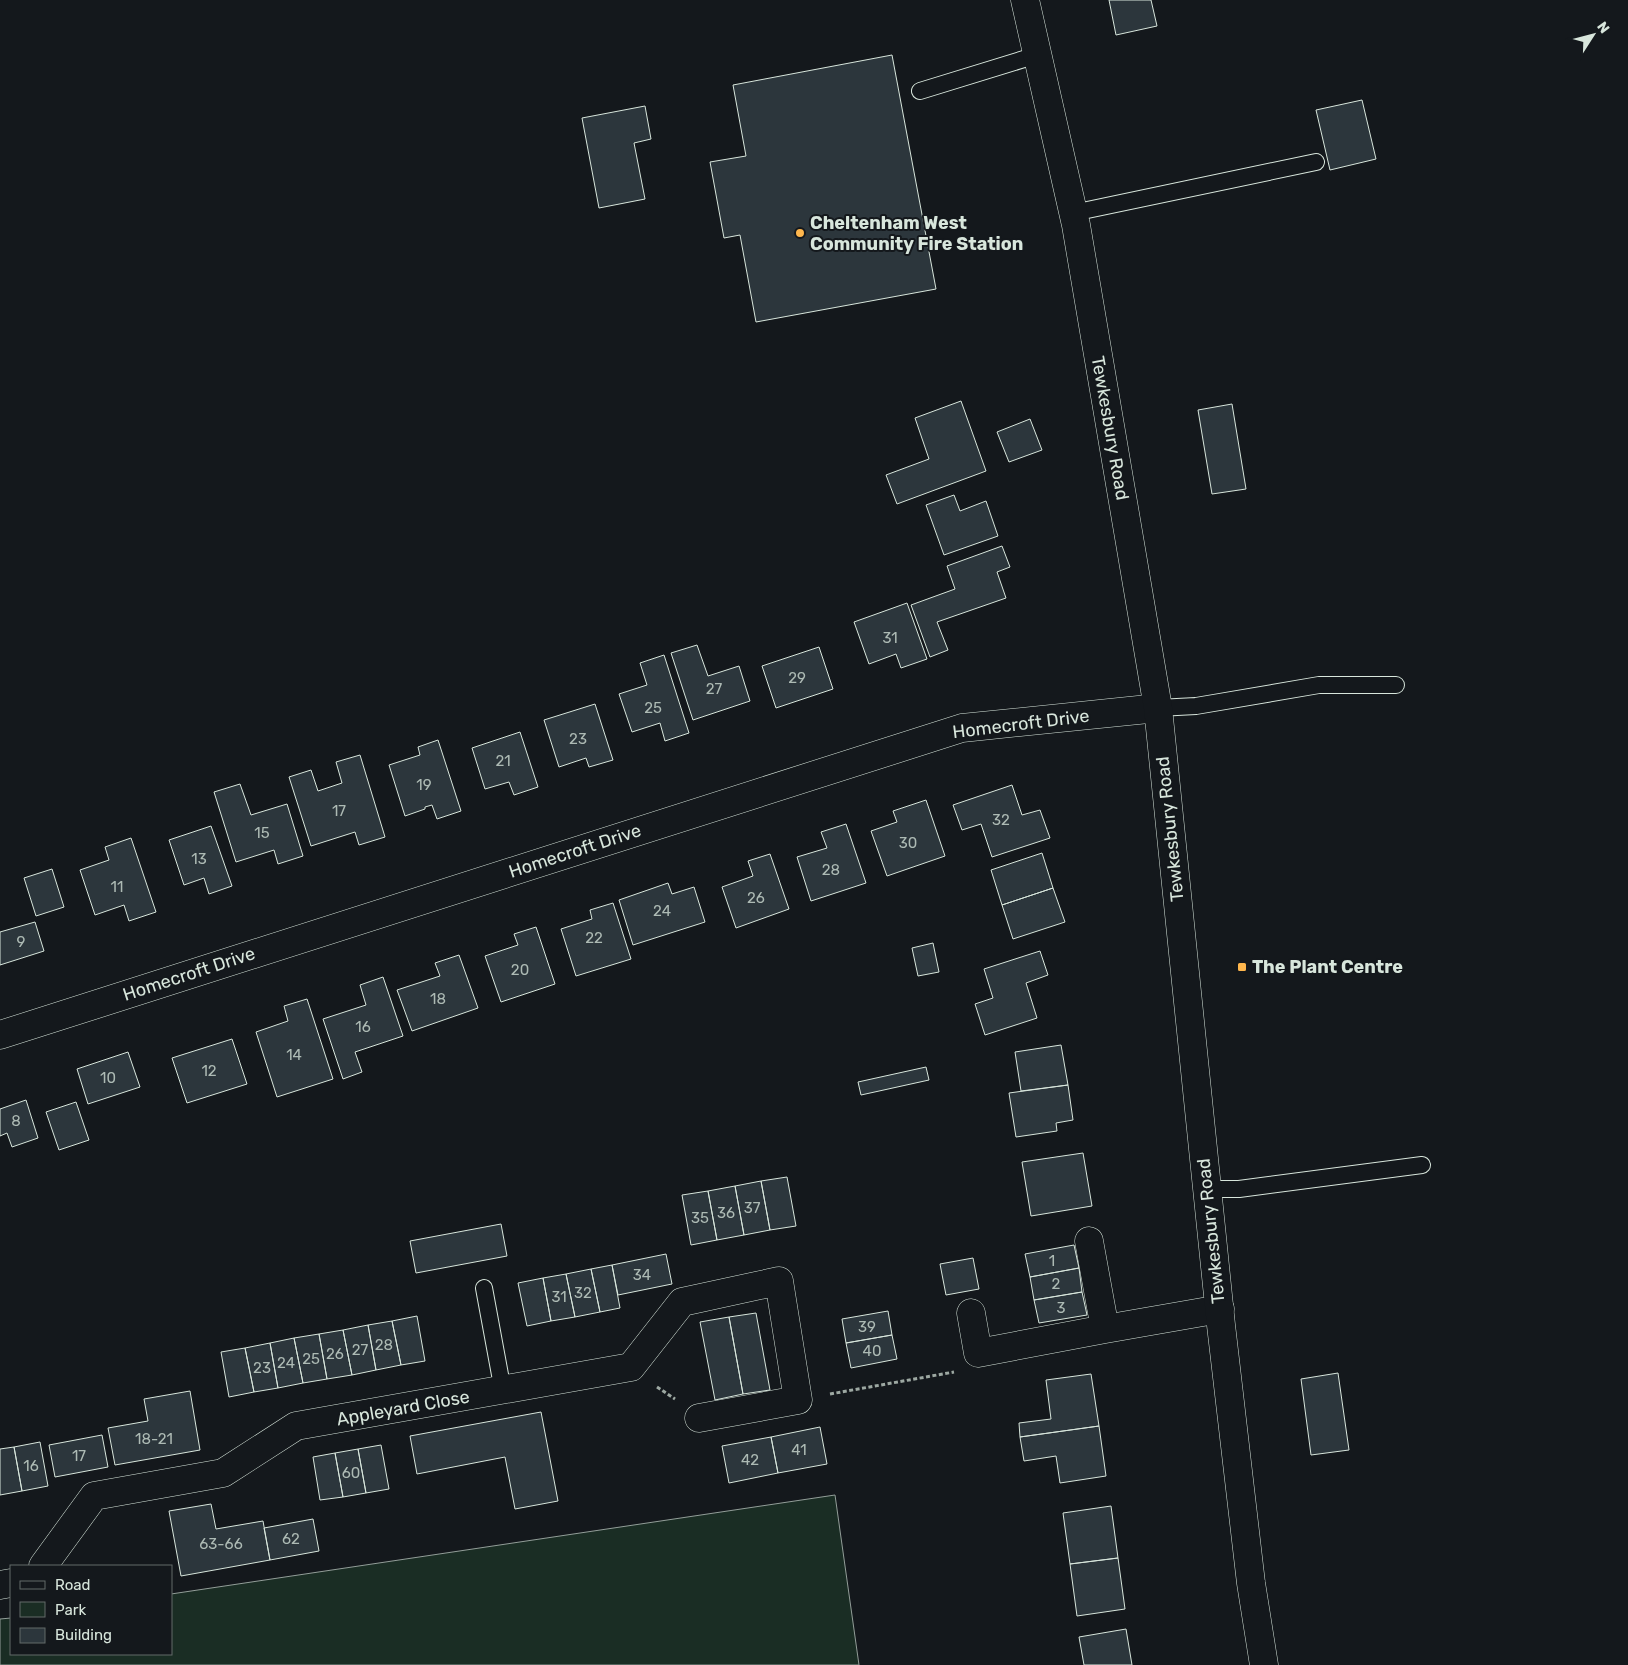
<svg xmlns="http://www.w3.org/2000/svg" width="1628" height="1665" font-family="Rubik,sans-serif">
  <style>
    .green { fill: #1a2d24; stroke: #939e99 }
    .building { fill: #2c363c; stroke: #d8e6dc }
    .lines { fill: none; stroke-linecap: round; stroke-linejoin: round }
    .lane-casing { stroke: #d8e6dc; stroke-width: 18 }
    .street-casing { stroke: #d8e6dc; stroke-width: 29 }
    .highway-casing { stroke: #d8e6dc; stroke-width: 29 }
    .path { stroke: #9da8a2; stroke-width: 3; stroke-dasharray: 4 2.5; stroke-linecap: butt }
    .lane { stroke: #14181c; stroke-width: 16 }
    .street { stroke: #14181c; stroke-width: 28 }
    .highway { stroke: #14181c; stroke-width: 28 }
    .poi-dot { fill: #ffb74d; stroke: #14181c; stroke-width: 2 }
    .labels { text-anchor: middle; dominant-baseline: central; stroke-width: 4; stroke-linejoin: round; paint-order: stroke }
    .number-label { font-size: 15px; fill: #adbab4 }
    .poi-label { font-size: 18px; font-weight: bold; fill: #d8e6dc; stroke: #14181c; text-anchor: start }
    .street-label { font-size: 18px; fill: #d8e6dc; stroke: #14181c }
  </style>
  <rect width="100%" height="100%" fill="#14181c"/>
  <path class="green" d="M835 1495 859 1665H0V1619L11 1618V1654H171V1594Z"/>
  <path class="building" d="M1109 0H1151L1157 26 1116 35Z
    M892 55 936 289 756 322 740 235 724 238 710 162 746 156 733 85Z
    M1362 100 1376 159 1330 170 1316 110Z
    M645 106 651 139 634 143 645 199 599 208 582 118Z
    M961 401 986 471 897 504 886 475 929 459 915 418Z
    M1232 404 1246 489 1212 494 1198 410Z
    M1030 419 1042 450 1009 462 997 432Z
    M954 495 960 511 986 501 998 536 944 555 926 505Z
    M1002 546 1010 567 997 572 1006 598 937 622 948 650 930 657 911 605 955 589 947 566Z
    M907 603 927 659 901 668 896 654 869 664 854 622Z
    M697 645 708 676 739 666 750 701 693 720 671 653Z
    M819 647 833 689 776 708 762 666Z
    M664 655 689 733 665 741 660 723 632 732 619 694 647 685 640 663Z
    M595 704 613 760 589 767 586 758 559 767 544 720Z
    M520 732 538 787 514 795 509 782 485 789 472 748Z
    M438 740 461 811 437 819 432 805 425 807V809L405 816 389 765 420 755 418 747Z
    M360 755 385 837 359 845 355 832 311 846 289 777 311 770 318 791 342 783 336 762Z
    M240 784 251 815 287 804 303 856 278 864 274 850 236 862 214 792Z
    M1012 785 1022 815 1040 810 1050 838 992 857 981 824 962 830 953 805Z
    M926 800 945 856 887 876 871 831 897 822 893 811Z
    M846 824 866 883 811 901 797 857 827 848 821 832Z
    M211 826 232 886 209 894 204 878 184 885 169 840Z
    M131 838 156 912 129 921 124 905 95 915 80 870 109 860 105 847Z
    M1042 853 1053 888 1002 905 991 870Z
    M770 854 789 909 736 928 722 887 753 876 748 861Z
    M52 869 64 907 36 916 24 878Z
    M668 883 672 894 694 887 705 922 633 945 619 900Z
    M1053 888 1065 922 1013 939 1002 905Z
    M613 903 631 959 576 976 561 929 592 919 590 910Z
    M35 922 44 951 0 965V932Z
    M536 927 555 984 501 1002 485 956 518 945 514 934Z
    M933 943 939 972 918 976 912 948Z
    M1040 951 1048 975 1026 983 1037 1018 985 1035 975 1004 993 998 984 969Z
    M459 955 478 1008 412 1031 397 990 440 976 435 963Z
    M383 977 403 1036 355 1052 362 1072 343 1079 323 1019 366 1005 360 985Z
    M307 999 333 1079 277 1097 256 1032 288 1021 284 1006Z
    M232 1039 247 1084 187 1103 172 1058Z
    M1061 1045 1068 1085 1021 1091 1015 1052Z
    M128 1052 140 1087 88 1104 77 1069Z
    M926 1067 929 1080 861 1095 858 1082Z
    M1068 1085 1073 1120 1056 1123 1057 1131 1016 1137 1009 1093Z
    M26 1100 38 1138 12 1147 7 1133 0 1136V1109Z
    M76 1102 89 1140 59 1150 46 1112Z
    M1083 1153 1092 1206 1031 1216 1022 1162Z
    M787 1177 796 1226 770 1230 761 1181Z
    M761 1181 770 1230 744 1235 735 1186Z
    M735 1186 744 1235 717 1240 708 1191Z
    M708 1191 717 1240 691 1245 682 1195Z
    M501 1224 507 1256 416 1273 410 1241Z
    M1074 1245 1079 1268 1030 1277 1025 1254Z
    M666 1254 672 1284 618 1295 612 1265Z
    M973 1258 979 1289 946 1295 940 1264Z
    M612 1265 620 1308 600 1312 591 1269Z
    M1079 1268 1082 1292 1034 1300 1030 1277Z
    M591 1269 600 1312 575 1317 566 1274Z
    M566 1274 575 1317 551 1321 543 1278Z
    M543 1278 551 1321 527 1326 518 1283Z
    M1082 1292 1087 1315 1039 1323 1034 1300Z
    M888 1311 892 1335 846 1343 842 1319Z
    M756 1313 770 1390 743 1394 729 1317Z
    M417 1316 425 1361 401 1365 392 1321Z
    M729 1317 743 1394 715 1400 700 1322Z
    M392 1321 401 1365 376 1370 368 1325Z
    M368 1325 376 1370 352 1375 343 1330Z
    M343 1330 352 1375 327 1379 319 1334Z
    M319 1334 327 1379 303 1383 294 1338Z
    M892 1335 897 1359 851 1368 846 1343Z
    M294 1338 303 1383 278 1388 270 1343Z
    M270 1343 278 1388 254 1392 245 1348Z
    M245 1348 254 1392 229 1397 221 1352Z
    M1338 1373 1349 1450 1311 1455 1301 1379Z
    M1091 1374 1099 1426 1020 1437 1019 1423 1051 1419 1046 1380Z
    M190 1391 200 1450 115 1465 108 1428 148 1421 144 1399Z
    M541 1412 558 1501 515 1509 505 1457 417 1474 410 1436Z
    M1099 1426 1106 1476 1060 1483 1056 1456 1024 1461 1020 1437Z
    M820 1427 827 1464 778 1473 771 1437Z
    M102 1435 108 1467 55 1477 49 1445Z
    M771 1437 778 1473 729 1483 722 1446Z
    M40 1442 48 1486 22 1491 14 1447Z
    M381 1445 389 1489 366 1493 358 1449Z
    M14 1447 22 1491 0 1495V1449Z
    M358 1449 366 1493 343 1497 335 1453Z
    M335 1453 343 1497 320 1500 313 1457Z
    M211 1504 216 1529 263 1521 270 1560 181 1576 169 1511Z
    M1111 1506 1118 1558 1070 1564 1063 1513Z
    M313 1519 319 1551 270 1560 264 1528Z
    M1118 1558 1125 1609 1077 1616 1070 1564Z
    M1126 1629 1132 1665H1084L1079 1637Z"/>
  <g class="lines">
    <g class="lane-casing">
      <path id="lane" d="M920 91 1037 55
        M1073 213 1316 162
        M1158 708 1196 706 1319 685H1396
        M1206 1189H1239L1422 1165
        M484 1288 503 1391"/>
    </g>
    <g class="street-casing">
      <path id="street" d="M0 1035 962 728 1158 708
        M1089 1241 1105 1329
        M971 1313 978 1353 1105 1329 1220 1309
        M43 1566 94 1496 223 1473 296 1426 631 1367 682 1302 779 1281 798 1400 699 1418
        M0 1585 11 1583"/>
    </g>
    <g class="highway-casing">
      <path id="highway" d="M1025 0 1076 225 1158 708 1221 1325 1251 1583 1264 1665"/>
    </g>
    <path class="path" d="M657 1387 675 1399
      M830 1394 954 1372"/>
    <use href="#lane" class="lane"/>
    <use href="#street" class="street"/>
    <use href="#highway" class="highway"/>
  </g>
  <g class="poi-dot">
    <circle cx="800" cy="233" r="5"/>
    <rect x="1237" y="962" width="10" height="10" rx="2.5"/>
  </g>
  <g class="labels">
    <g class="number-label">
      <text x="890" y="638">31</text>
      <text x="797" y="678">29</text>
      <text x="714" y="689">27</text>
      <text x="653" y="708">25</text>
      <text x="578" y="739">23</text>
      <text x="503" y="761">21</text>
      <text x="424" y="785">19</text>
      <text x="339" y="811">17</text>
      <text x="1001" y="820">32</text>
      <text x="262" y="833">15</text>
      <text x="908" y="843">30</text>
      <text x="199" y="859">13</text>
      <text x="831" y="870">28</text>
      <text x="117" y="887">11</text>
      <text x="756" y="898">26</text>
      <text x="662" y="911">24</text>
      <text x="594" y="938">22</text>
      <text x="21" y="942">9</text>
      <text x="520" y="970">20</text>
      <text x="438" y="999">18</text>
      <text x="363" y="1027">16</text>
      <text x="294" y="1055">14</text>
      <text x="209" y="1071">12</text>
      <text x="108" y="1078">10</text>
      <text x="16" y="1121">8</text>
      <text x="752" y="1208">37</text>
      <text x="726" y="1213">36</text>
      <text x="700" y="1218">35</text>
      <text x="1052" y="1261">1</text>
      <text x="642" y="1275">34</text>
      <text x="1056" y="1284">2</text>
      <text x="583" y="1293">32</text>
      <text x="559" y="1297">31</text>
      <text x="1061" y="1308">3</text>
      <text x="867" y="1327">39</text>
      <text x="384" y="1345">28</text>
      <text x="360" y="1350">27</text>
      <text x="872" y="1351">40</text>
      <text x="335" y="1354">26</text>
      <text x="311" y="1359">25</text>
      <text x="286" y="1363">24</text>
      <text x="262" y="1368">23</text>
      <text x="154" y="1439">18-21</text>
      <text x="799" y="1450">41</text>
      <text x="79" y="1456">17</text>
      <text x="750" y="1460">42</text>
      <text x="31" y="1466">16</text>
      <text x="351" y="1473">60</text>
      <text x="291" y="1539">62</text>
      <text x="221" y="1544">63-66</text>
    </g>
    <g class="poi-label">
      <text x="810" y="223">Cheltenham West<tspan x="810" dy="21">Community Fire Station</tspan></text>
      <text x="1252" y="967">The Plant Centre</text>
    </g>
    <g class="street-label">
      <text transform="translate(1110 428) rotate(80)">Tewkesbury Road</text>
      <text transform="translate(1021 724) rotate(-7)">Homecroft Drive</text>
      <text transform="translate(1170 829) rotate(-96)">Tewkesbury Road</text>
      <text transform="translate(575 851) rotate(-18)">Homecroft Drive</text>
      <text transform="translate(189 974) rotate(-18)">Homecroft Drive</text>
      <text transform="translate(1211 1231) rotate(-96)">Tewkesbury Road</text>
      <text transform="translate(403 1408) rotate(-10)">Appleyard Close</text>
    </g>
  </g>
  <rect x="10" y="1565" width="162" height="90" fill="#14181c" stroke="#626a69"/>
  <rect x="20" y="1581" width="25" height="8" fill="#14181c" stroke="#626a69"/>
  <text x="55" y="1590" font-size="15" fill="#d8e6dc">Road</text>
  <rect x="20" y="1602" width="25" height="15" fill="#1a2d24" stroke="#626a69"/>
  <text x="55" y="1615" font-size="15" fill="#d8e6dc">Park</text>
  <rect x="20" y="1628" width="25" height="15" fill="#2c363c" stroke="#626a69"/>
  <text x="55" y="1640" font-size="15" fill="#d8e6dc">Building</text>
  <g transform="translate(1593 35) rotate(54)" stroke="#14181c" stroke-width="4" paint-order="stroke">
  <path d="M0-4L9 19L0 12L-9 19Z" fill="#d8e6dc"/>
  <text y="-8" font-size="14" font-weight="bold" text-anchor="middle" fill="#d8e6dc">N</text>
  </g>
</svg>
